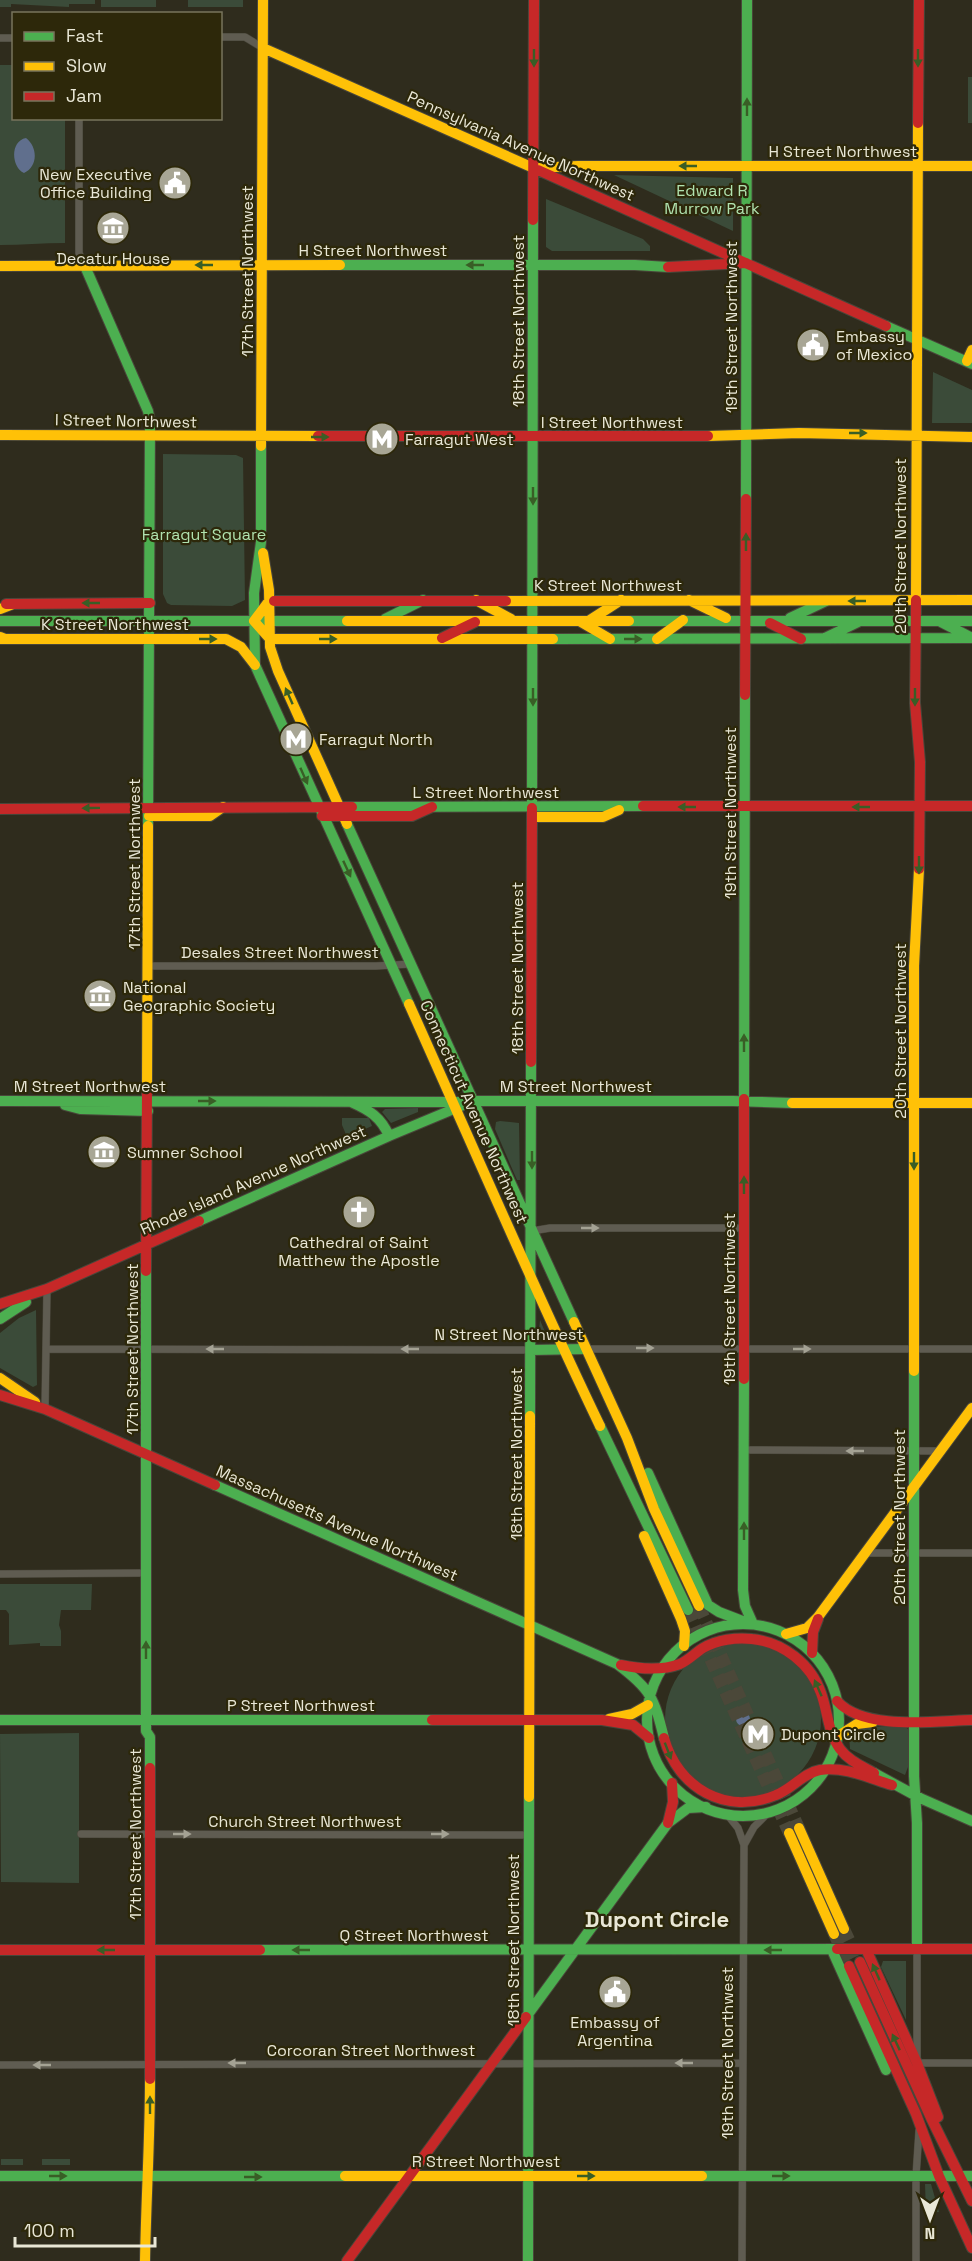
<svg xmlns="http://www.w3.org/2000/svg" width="972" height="2261" font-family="'Space Grotesk',sans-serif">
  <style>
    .green { fill: #3b4b39 }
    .water { fill: #606f8d }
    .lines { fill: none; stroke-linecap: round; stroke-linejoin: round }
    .primary-tunnel { stroke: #4b4839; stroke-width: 12; stroke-dasharray: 12 6; stroke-linecap: butt }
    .street-casing { stroke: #49463a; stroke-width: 8 }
    .fast-casing { stroke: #49463a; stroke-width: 12 }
    .slow-casing { stroke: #49463a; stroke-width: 12 }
    .jam-casing { stroke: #49463a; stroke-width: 12 }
    .street { stroke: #5f5c51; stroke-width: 7 }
    .fast { stroke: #4caf50; stroke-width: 10 }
    .slow { stroke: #ffc107; stroke-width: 10 }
    .jam { stroke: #c62828; stroke-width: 10 }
    .oneway { fill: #395e26 }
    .oneway2 { fill: #a4a294 }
    .labels { text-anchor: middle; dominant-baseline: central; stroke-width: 4.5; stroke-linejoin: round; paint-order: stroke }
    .street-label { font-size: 16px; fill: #e9e7d6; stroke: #2d280a }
    .poi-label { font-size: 16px; fill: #e9e7d6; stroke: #2d280a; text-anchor: start }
    .park-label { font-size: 16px; fill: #b0e2af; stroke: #2d280a }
    .district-label { font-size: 22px; font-weight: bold; fill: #e9e7d6; stroke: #2d280a }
  </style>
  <rect width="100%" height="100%" fill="#2f2c1d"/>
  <path class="green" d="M0 0H95V4H69V7L11 4V7H0Z
    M101 0H156V7H101Z
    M188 0H243V7H188Z
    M0 65H13L14 118 65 119V243C43 243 22 245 0 245Z
    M968 77H972V123H968Z
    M614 175 733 178V231Z
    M546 199 643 239 650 246V251H552L546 247Z
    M933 372 972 390V423H932Z
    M163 454 236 455 243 458 245 600 232 606 171 605 167 603 163 594Z
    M418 1108V1112L391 1123 382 1112 385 1109Z
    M342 1118H369L372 1126 347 1137 342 1125Z
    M500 1121 519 1123 520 1180H517L495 1129 496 1122Z
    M36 1310 37 1385 33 1387 0 1368V1333L19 1318Z
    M540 1320 548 1339V1341L538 1340Z
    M0 1584H92L91 1610H61L59 1625 61 1631V1646H40V1643L9 1645V1614L6 1610H0Z
    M665 1719a78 78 0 1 1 156 0a78 78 0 1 1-156 0Z
    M904 1726 908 1729V1767L905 1775 850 1749 849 1735 856 1727Z
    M79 1733V1883L1 1882 0 1734Z
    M883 1961H906V2020L881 1967Z
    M1 2159H23V2165H1Z
    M42 2159H70V2165H42Z
    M925 2184H931L939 2212 926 2213Z"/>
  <path class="water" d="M26 138C38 147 38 167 24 173 11 167 10 141 26 138Z
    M736 1719a7 7 0 1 1 14 0a7 7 0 1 1-14 0Z"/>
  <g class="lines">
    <path class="primary-tunnel" d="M699 1606 799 1828
      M688 1610 789 1833
      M844 1929 858 1959
      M834 1934 849 1966"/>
    <g class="street-casing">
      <path id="street" d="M220 37H245L263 48
        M0 38H14
        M79 118V253L84 264
        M149 966H376L411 964
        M532 1231 550 1228H744
        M47 1349 531 1350
        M586 1349H972
        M45 1409 47 1289
        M744 1450 940 1451
        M866 1553H972
        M0 1574 145 1573
        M726 1813 738 1828 744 1845 742 2261
        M81 1834 529 1835
        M744 1845 754 1827 769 1812
        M917 1949V2063H972
        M0 2065 743 2063
        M916 2261V2176L919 2131"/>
    </g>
    <g class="fast-casing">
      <path id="fast" d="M84 264 148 411 150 421 148 826
        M340 265H635L668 267
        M886 326 972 364
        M261 446V542L254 593 255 665 409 1004
        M746 499 747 0
        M790 618 826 601
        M385 619 423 600
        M0 621H347
        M629 621H972
        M941 622 972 638
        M825 638 858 622
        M553 639 972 638
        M352 807 643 806
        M532 808 533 220
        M347 824 574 1322
        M744 1099 745 695
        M0 1101 459 1102
        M351 1102C369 1110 381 1117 389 1136
        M65 1105 80 1109 148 1111
        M199 1221 389 1136 473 1101H733L792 1103
        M146 1271V1731L150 1737V1768
        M0 1319 26 1302
        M531 1350 586 1349
        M914 1371V1776L917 1823V1949
        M744 1379 743 1590 745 1606 753 1624
        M530 1416 531 1062
        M600 1426 688 1610
        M648 1473 708 1605 719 1612 745 1622
        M215 1485 617 1664C651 1689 654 1698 664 1738
        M647 1720a96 96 0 1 1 192 0a96 96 0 1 1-192 0Z
        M0 1720H432
        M874 1773 920 1798 972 1821
        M260 1950 837 1949
        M832 1950 886 2070
        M526 2017 668 1823 688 1808 706 1807
        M0 2176H345
        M702 2176H972
        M528 2261 529 1797"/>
    </g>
    <g class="slow-casing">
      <path id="slow" d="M263 48 538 170
        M534 168 578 166H972
        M0 266 340 265
        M967 361 972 350
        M0 435 318 436
        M708 436 799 433 972 437
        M261 446 263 0
        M263 553 269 590 270 647 278 671 347 824
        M476 600 511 619
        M689 600 726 618
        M916 600 918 123
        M274 601H269L254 621 270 639H553
        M506 601 972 600
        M0 609 13 604
        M590 620 621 600
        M347 621H629
        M581 622 610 639
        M0 637 5 639
        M0 639H226L241 647 255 665
        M657 639 683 620
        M149 816H210L223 807
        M533 817H603L619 810
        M409 1004C472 1144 533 1287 600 1426
        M147 1090 148 826
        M792 1103H972
        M574 1322 627 1438 654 1509 699 1606
        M914 1371V966L919 869
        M0 1378 35 1402
        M644 1536 681 1619 685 1631 684 1646
        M786 1634 807 1628 818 1617 972 1408
        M609 1719 632 1714 648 1705
        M838 1736 857 1724 873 1722
        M529 1797 530 1416
        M799 1828 844 1929
        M789 1833 834 1934
        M345 2176H702
        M145 2261C146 2200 150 2140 150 2079"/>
    </g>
    <g class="jam-casing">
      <path id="jam" d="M918 123 919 0
        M538 170 886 326
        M533 220 534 0
        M668 267 746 263
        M318 436H708
        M916 600 915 703 920 762 919 869
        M274 601H506
        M6 604 150 603
        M770 623 801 639
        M442 638 475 622
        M745 695 746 499
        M643 806H972
        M0 809 352 807
        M322 816H412L432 807
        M531 1062 532 808
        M146 1271 147 1090
        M0 1304 47 1289 199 1221
        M744 1379V1099
        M0 1395 45 1409 215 1485
        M812 1653 813 1632 818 1619
        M621 1665C640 1669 661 1671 680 1664 689 1660 695 1653 703 1648 717 1640 736 1637 752 1639 783 1642 811 1664 821 1693 828 1712 828 1733 840 1749 849 1761 862 1766 874 1773
        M837 1701C864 1731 934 1721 972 1720
        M432 1720H602L633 1725 649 1738
        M664 1738C678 1788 726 1816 776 1795 792 1789 803 1773 820 1770 844 1766 869 1778 892 1785
        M150 1768V2079
        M668 1823 673 1802 672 1783
        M837 1949H972
        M866 1949 917 2063 938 2117
        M0 1950H260
        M860 1962 931 2118 972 2201
        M849 1966 916 2114 939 2176 972 2248
        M347 2261 526 2017"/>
    </g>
    <use href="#street" class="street"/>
    <use href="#fast" class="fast"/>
    <use href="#slow" class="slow"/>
    <use href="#jam" class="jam"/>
  </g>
  <defs><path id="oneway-solid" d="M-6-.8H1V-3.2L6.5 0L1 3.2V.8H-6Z" transform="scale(1.5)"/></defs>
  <g class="oneway">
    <use href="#oneway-solid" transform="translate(534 58) rotate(90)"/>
    <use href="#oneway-solid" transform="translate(918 58) rotate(90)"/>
    <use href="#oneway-solid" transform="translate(747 107) rotate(-90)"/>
    <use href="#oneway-solid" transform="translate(688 166) rotate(180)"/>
    <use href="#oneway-solid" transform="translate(204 265) rotate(180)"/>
    <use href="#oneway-solid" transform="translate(475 265) rotate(180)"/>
    <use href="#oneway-solid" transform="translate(858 433)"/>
    <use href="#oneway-solid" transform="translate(320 437)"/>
    <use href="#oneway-solid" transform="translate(533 496) rotate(90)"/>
    <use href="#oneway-solid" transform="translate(746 542) rotate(-90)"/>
    <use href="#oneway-solid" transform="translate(857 601) rotate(180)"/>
    <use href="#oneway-solid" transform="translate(91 603) rotate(180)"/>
    <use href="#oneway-solid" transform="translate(208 639)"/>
    <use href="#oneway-solid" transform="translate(328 639)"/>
    <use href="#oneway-solid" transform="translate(633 639)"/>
    <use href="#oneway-solid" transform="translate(289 696) rotate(-114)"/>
    <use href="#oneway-solid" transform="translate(533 697) rotate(90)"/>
    <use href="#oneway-solid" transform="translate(915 697) rotate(90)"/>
    <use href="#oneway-solid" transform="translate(304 776) rotate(66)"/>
    <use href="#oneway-solid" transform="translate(687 807) rotate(-180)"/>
    <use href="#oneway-solid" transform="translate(861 807) rotate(180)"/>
    <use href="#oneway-solid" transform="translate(91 808) rotate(179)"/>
    <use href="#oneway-solid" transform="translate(919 865) rotate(90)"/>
    <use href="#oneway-solid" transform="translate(347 869) rotate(65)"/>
    <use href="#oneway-solid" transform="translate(744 1043) rotate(-90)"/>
    <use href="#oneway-solid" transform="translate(207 1101)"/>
    <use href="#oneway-solid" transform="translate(532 1160) rotate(90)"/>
    <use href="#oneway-solid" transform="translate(914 1161) rotate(90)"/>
    <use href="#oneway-solid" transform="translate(744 1185) rotate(-90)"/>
    <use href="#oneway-solid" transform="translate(744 1531) rotate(-90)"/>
    <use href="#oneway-solid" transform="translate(146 1650) rotate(-90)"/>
    <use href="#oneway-solid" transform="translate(818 1688) rotate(-114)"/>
    <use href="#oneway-solid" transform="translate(668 1751) rotate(69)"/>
    <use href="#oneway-solid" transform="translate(106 1950) rotate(-180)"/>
    <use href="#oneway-solid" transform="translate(301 1950) rotate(-180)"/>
    <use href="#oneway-solid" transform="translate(773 1950) rotate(-180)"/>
    <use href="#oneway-solid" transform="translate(876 1972) rotate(-114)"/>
    <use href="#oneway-solid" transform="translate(896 2042) rotate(-115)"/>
    <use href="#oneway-solid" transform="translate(150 2105) rotate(-90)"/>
    <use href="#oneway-solid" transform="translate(58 2176)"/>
    <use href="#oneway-solid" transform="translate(586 2176)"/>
    <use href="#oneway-solid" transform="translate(781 2176)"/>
    <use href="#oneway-solid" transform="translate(253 2177)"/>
  </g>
  <g class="oneway2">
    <use href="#oneway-solid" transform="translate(590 1228)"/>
    <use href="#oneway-solid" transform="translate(645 1348)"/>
    <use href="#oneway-solid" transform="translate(215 1349) rotate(180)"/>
    <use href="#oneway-solid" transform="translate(410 1349) rotate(-180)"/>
    <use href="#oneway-solid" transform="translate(802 1349)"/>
    <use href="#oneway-solid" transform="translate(855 1451) rotate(-180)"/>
    <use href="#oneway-solid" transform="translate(182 1834)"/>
    <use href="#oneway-solid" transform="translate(440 1834)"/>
    <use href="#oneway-solid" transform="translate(237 2063) rotate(180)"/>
    <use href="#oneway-solid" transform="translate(684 2063) rotate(180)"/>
    <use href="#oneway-solid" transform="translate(42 2065) rotate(180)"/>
  </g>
  <defs>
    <g id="civic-disc" transform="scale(1.725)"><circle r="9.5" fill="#a8a695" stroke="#2d280a"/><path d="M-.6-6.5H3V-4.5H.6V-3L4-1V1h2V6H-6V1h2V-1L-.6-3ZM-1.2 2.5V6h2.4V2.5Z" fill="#fff"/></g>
    <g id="museum-disc" transform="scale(1.725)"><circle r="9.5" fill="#a8a695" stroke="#2d280a"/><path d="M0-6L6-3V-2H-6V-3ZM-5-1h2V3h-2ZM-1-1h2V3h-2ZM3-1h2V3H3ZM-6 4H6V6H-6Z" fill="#fff"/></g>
    <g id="metro-disc" transform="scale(1.725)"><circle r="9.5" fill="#a8a695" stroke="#2d280a"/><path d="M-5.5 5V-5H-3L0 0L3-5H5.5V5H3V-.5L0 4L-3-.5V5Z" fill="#fff"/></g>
    <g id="church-disc" transform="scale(1.725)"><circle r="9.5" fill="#a8a695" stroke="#2d280a"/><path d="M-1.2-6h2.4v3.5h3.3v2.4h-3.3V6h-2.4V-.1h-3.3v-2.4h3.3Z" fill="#fff"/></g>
  </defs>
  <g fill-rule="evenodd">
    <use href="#civic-disc" x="175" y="183"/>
    <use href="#museum-disc" x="113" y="228"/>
    <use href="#civic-disc" x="813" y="345"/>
    <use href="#metro-disc" x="382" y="439"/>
    <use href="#metro-disc" x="296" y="739"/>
    <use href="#museum-disc" x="100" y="996"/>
    <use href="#museum-disc" x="104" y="1152"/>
    <use href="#church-disc" x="359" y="1212"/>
    <use href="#metro-disc" x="758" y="1734"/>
    <use href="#civic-disc" x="615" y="1992"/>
  </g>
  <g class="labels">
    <g class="street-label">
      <text transform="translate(521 146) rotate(24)">Pennsylvania Avenue Northwest</text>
      <text x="843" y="151">H Street Northwest</text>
      <text x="373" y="250">H Street Northwest</text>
      <text transform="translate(247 271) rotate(-90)">17th Street Northwest</text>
      <text transform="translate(518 321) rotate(-90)">18th Street Northwest</text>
      <text transform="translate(731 327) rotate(-90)">19th Street Northwest</text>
      <text transform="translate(126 421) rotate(1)">I Street Northwest</text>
      <text x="612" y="422">I Street Northwest</text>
      <text transform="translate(900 546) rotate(-90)">20th Street Northwest</text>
      <text x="608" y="585">K Street Northwest</text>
      <text x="115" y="624">K Street Northwest</text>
      <text x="486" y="792">L Street Northwest</text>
      <text transform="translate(730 813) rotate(-90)">19th Street Northwest</text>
      <text transform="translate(134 864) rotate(-90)">17th Street Northwest</text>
      <text x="280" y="952">Desales Street Northwest</text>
      <text transform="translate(517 968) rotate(-90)">18th Street Northwest</text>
      <text transform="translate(900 1031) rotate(-90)">20th Street Northwest</text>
      <text x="90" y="1086">M Street Northwest</text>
      <text x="576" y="1086">M Street Northwest</text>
      <text transform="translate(474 1112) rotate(66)">Connecticut Avenue Northwest</text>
      <text transform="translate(253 1180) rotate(-24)">Rhode Island Avenue Northwest</text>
      <text transform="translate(729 1299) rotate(-90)">19th Street Northwest</text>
      <text x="509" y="1334">N Street Northwest</text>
      <text transform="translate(132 1349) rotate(-90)">17th Street Northwest</text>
      <text transform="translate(516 1454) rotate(-90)">18th Street Northwest</text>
      <text transform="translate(899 1517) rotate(-90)">20th Street Northwest</text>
      <text transform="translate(337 1523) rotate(24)">Massachusetts Avenue Northwest</text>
      <text x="301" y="1705">P Street Northwest</text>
      <text x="305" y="1821">Church Street Northwest</text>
      <text transform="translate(135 1834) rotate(-90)">17th Street Northwest</text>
      <text x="414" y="1935">Q Street Northwest</text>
      <text transform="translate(513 1940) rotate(-90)">18th Street Northwest</text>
      <text x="371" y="2050">Corcoran Street Northwest</text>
      <text transform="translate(727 2053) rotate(-90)">19th Street Northwest</text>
      <text x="486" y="2161">R Street Northwest</text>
    </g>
    <g class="poi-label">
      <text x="152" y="174" text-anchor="end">New Executive<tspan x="152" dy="18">Office Building</tspan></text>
      <text x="113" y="258" text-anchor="middle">Decatur House</text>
      <text x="836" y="336">Embassy<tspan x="836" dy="18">of Mexico</tspan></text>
      <text x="405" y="439">Farragut West</text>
      <text x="319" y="739">Farragut North</text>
      <text x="123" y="987">National<tspan x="123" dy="18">Geographic Society</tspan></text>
      <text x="127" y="1152">Sumner School</text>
      <text x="359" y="1242" text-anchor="middle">Cathedral of Saint<tspan x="359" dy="18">Matthew the Apostle</tspan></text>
      <text x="781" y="1734">Dupont Circle</text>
      <text x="615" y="2022" text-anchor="middle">Embassy of<tspan x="615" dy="18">Argentina</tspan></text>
    </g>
    <g class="park-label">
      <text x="712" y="190">Edward R<tspan x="712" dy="18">Murrow Park</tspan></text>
      <text x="204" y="534">Farragut Square</text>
    </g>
    <g class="district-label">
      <text x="657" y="1919">Dupont Circle</text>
    </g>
  </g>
  <rect x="12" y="12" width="210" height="108" fill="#2d280a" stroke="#78745c" stroke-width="1.5"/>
  <rect x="24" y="32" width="30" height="9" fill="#4caf50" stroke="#78745c" stroke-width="1.5"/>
  <text x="66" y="42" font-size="18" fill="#e9e7d6">Fast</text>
  <rect x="24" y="62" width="30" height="9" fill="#ffc107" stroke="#78745c" stroke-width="1.5"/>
  <text x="66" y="72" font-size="18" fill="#e9e7d6">Slow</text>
  <rect x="24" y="92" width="30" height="9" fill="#c62828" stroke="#78745c" stroke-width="1.5"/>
  <text x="66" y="102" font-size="18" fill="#e9e7d6">Jam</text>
  <g transform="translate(930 2219) rotate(180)" stroke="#2d280a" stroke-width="4.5" paint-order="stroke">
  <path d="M0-4.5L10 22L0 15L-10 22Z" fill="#e9e7d6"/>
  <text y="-9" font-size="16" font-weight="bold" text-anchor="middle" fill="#e9e7d6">N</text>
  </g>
  <path d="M15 2237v9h140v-9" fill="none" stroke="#e9e7d6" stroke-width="3"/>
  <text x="24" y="2237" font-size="18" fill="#e9e7d6" stroke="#2d280a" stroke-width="4.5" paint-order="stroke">100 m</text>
</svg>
